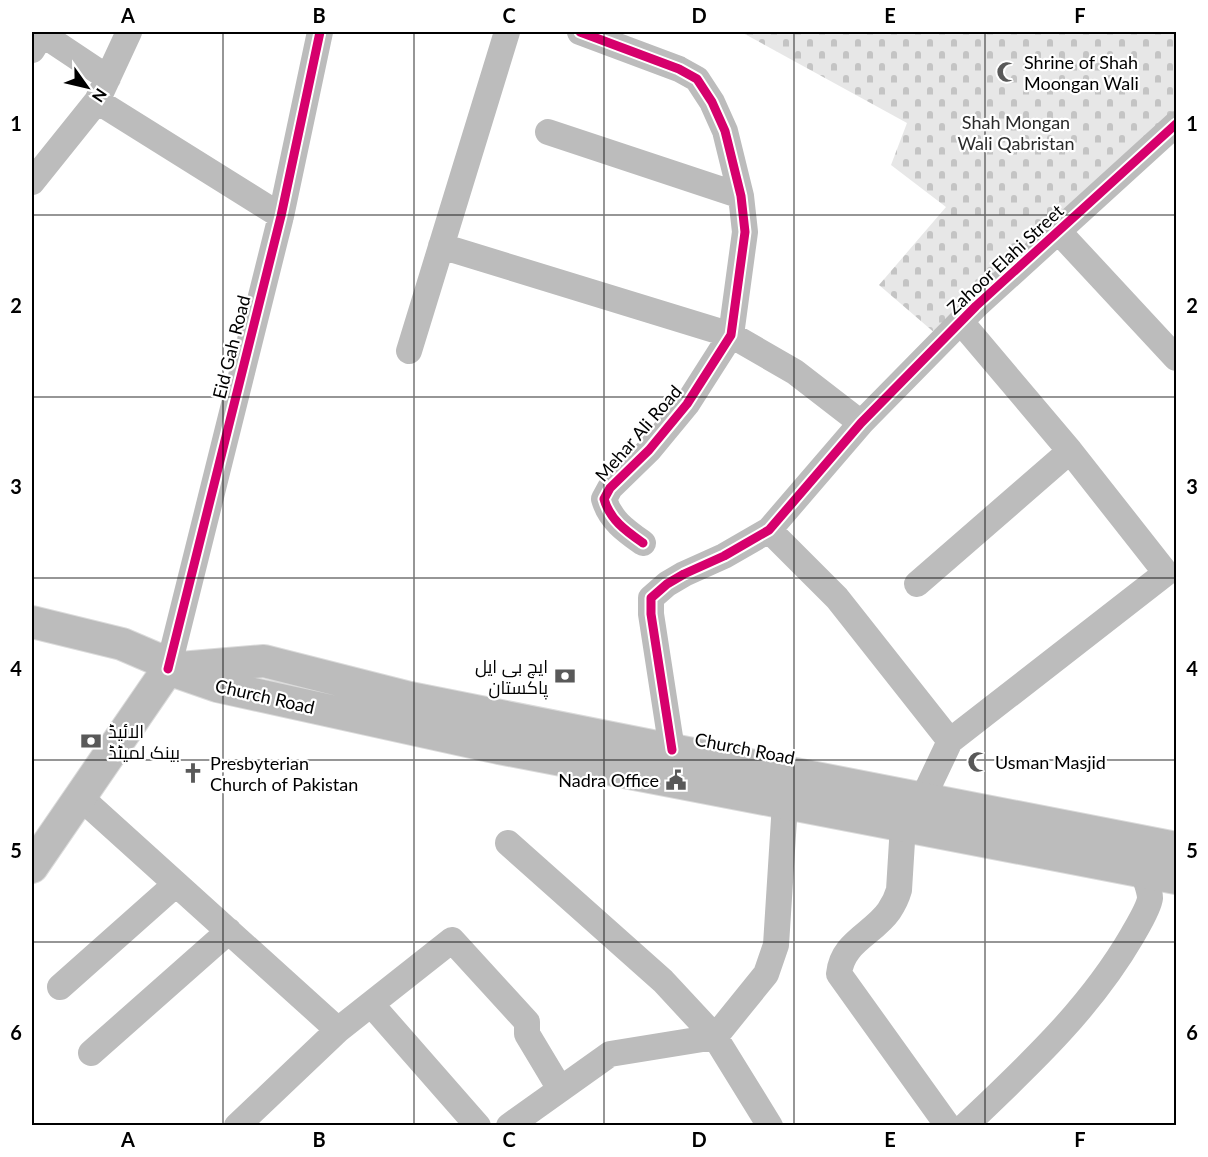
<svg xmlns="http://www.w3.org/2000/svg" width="1208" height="1157" font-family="Lato,Cairo,sans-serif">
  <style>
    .cemetery { fill: url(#cemetery-stones) }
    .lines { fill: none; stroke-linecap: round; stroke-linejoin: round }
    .major-casing { stroke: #dbdbdb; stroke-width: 34 }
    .minor { stroke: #bcbcbc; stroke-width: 26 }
    .major { stroke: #bcbcbc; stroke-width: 32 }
    .cycleway-casing { stroke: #fff; stroke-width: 13 }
    .cycleway { stroke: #d6006c; stroke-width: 9 }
    .grid { fill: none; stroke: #000; stroke-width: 1.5; stroke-opacity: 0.55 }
    .labels { text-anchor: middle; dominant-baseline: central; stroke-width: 4.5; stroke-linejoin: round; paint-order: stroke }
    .poi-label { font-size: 18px; fill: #000; stroke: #fff; text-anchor: start }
    .park-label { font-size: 18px; fill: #2b2b2b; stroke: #fff }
    .street-label { font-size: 18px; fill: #000; stroke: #fff }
    .neatline { fill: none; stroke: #000; stroke-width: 2 }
    .grid-label { font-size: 20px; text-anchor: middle; font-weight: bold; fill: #000 }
  </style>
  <defs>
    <pattern id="cemetery-stones" width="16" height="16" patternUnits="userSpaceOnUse" patternTransform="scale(1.5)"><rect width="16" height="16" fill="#e7e7e7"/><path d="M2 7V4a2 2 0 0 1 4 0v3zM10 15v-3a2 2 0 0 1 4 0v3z" fill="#c4c4c4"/></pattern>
  </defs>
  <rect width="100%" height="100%" fill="#fff"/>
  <path class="cemetery" d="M741 32H1176V124L943 340 879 285 946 207 891 165 907 123Z"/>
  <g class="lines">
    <g class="major-casing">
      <path id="major" d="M32 622 122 644 157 659 168 669 217 686 499 748 1176 878
        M180 668 264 661 410 698 672 750 1176 848
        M32 867 168 669"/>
    </g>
    <path class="minor" d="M580 32 679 69 697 79 712 102 725 131 741 196 745 232 731 335 687 404 649 450 610 488 604 499C610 520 626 531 643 543
      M32 50 42 34 108 78
      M97 101 281 216
      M548 132 741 196
      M32 182 97 101 129 32
      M1058 231 1176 358
      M441 246 731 335 795 372 861 423
      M409 351 507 32
      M769 530 837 598 950 741
      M917 584 1070 451
      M168 669 281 216 320 32
      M672 750 651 614V598L667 584 684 574 724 556 769 530 861 423 976 306 1176 124
      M80 797 338 1030
      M923 798 950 741 1166 573 1070 451 961 322
      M903 825 899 890C897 897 893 905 889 911 873 934 842 942 839 974L948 1126
      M508 843 663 981 715 1037 770 1126
      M60 987 176 884
      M371 1004 478 1126
      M91 1053 229 931
      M237 1126 338 1030 452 940 527 1022V1034L560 1089
      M509 1126 610 1054 715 1037 766 974 776 945 785 803
      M965 1126C1027 1067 1089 1010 1132 936 1137 927 1149 908 1150 898 1150 890 1145 879 1143 871"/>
    <use href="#major" class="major"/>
    <g class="cycleway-casing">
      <path id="cycleway" d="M580 32 679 69 697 79 712 102 725 131 741 196 745 232 731 335 687 404 649 450 610 488 604 499C610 520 626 531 643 543
        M168 669 281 216 320 32
        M672 750 651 614V598L667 584 684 574 724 556 769 530 861 423 976 306 1176 124"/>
    </g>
    <use href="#cycleway" class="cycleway"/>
  </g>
  <path class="grid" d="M223 32V1126M414 32V1126M604 32V1126M794 32V1126M985 32V1126M32 215H1176M32 397H1176M32 578H1176M32 760H1176M32 942H1176"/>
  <defs>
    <g id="mosque-bare" transform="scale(1.62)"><path d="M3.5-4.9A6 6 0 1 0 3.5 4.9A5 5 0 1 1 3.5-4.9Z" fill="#595959" stroke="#fff" stroke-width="2.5" paint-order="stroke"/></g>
    <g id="bank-bare" transform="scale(1.62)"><path d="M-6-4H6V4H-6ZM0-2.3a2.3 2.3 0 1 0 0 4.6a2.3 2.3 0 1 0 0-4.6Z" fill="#595959" stroke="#fff" stroke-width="2.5" paint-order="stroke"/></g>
    <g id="church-bare" transform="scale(1.62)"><path d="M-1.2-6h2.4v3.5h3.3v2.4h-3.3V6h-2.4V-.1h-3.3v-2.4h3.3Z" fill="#595959" stroke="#fff" stroke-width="2.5" paint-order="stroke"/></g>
    <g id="civic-bare" transform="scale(1.62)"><path d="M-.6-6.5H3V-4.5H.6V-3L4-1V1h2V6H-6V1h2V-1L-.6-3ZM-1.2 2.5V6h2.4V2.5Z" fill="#595959" stroke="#fff" stroke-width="2.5" paint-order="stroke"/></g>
  </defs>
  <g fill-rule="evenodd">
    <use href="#mosque-bare" x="1007" y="72"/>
    <use href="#bank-bare" x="565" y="676"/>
    <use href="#bank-bare" x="91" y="741"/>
    <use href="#mosque-bare" x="978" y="762"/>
    <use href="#church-bare" x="193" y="773"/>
    <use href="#civic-bare" x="676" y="780"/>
  </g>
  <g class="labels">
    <g class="poi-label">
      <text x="1024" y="62">Shrine of Shah<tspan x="1024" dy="21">Moongan Wali</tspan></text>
      <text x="548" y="666" text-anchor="end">ایچ بی ایل<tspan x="548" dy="21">پاکستان</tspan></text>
      <text x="108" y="731">الائیڈ<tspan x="108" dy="21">بینک لمیٹڈ</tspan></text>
      <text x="995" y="762">Usman Masjid</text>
      <text x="210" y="763">Presbyterian<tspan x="210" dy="21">Church of Pakistan</tspan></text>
      <text x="659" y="780" text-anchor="end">Nadra Office</text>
    </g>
    <g class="park-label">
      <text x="1016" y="122">Shah Mongan<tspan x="1016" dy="21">Wali Qabristan</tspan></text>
    </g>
    <g class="street-label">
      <text transform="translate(1005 259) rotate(-43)">Zahoor Elahi Street</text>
      <text transform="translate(231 347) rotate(-76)">Eid Gah Road</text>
      <text transform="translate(638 433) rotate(-49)">Mehar Ali Road</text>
      <text transform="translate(265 696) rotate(13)">Church Road</text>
      <text transform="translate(745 748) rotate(11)">Church Road</text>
    </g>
  </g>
  <rect width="1208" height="1157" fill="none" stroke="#ffffff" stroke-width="66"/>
  <g transform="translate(87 87) rotate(124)" stroke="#ffffff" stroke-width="4.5" paint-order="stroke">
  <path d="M0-4.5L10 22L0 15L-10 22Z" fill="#000000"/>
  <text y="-9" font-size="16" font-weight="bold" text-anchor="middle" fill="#000000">N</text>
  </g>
  <rect x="33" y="33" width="1142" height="1091" class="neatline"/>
  <g class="grid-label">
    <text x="128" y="23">A</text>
    <text x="319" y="23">B</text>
    <text x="509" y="23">C</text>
    <text x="699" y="23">D</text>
    <text x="890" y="23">E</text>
    <text x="1080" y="23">F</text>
    <text x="16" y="131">1</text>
    <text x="1192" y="131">1</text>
    <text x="16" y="313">2</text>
    <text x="1192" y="313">2</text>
    <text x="16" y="494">3</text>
    <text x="1192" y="494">3</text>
    <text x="16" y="676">4</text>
    <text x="1192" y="676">4</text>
    <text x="16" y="858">5</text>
    <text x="1192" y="858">5</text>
    <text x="16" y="1040">6</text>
    <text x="1192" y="1040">6</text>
    <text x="128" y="1147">A</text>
    <text x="319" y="1147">B</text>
    <text x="509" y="1147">C</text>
    <text x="699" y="1147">D</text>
    <text x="890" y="1147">E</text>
    <text x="1080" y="1147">F</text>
  </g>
</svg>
